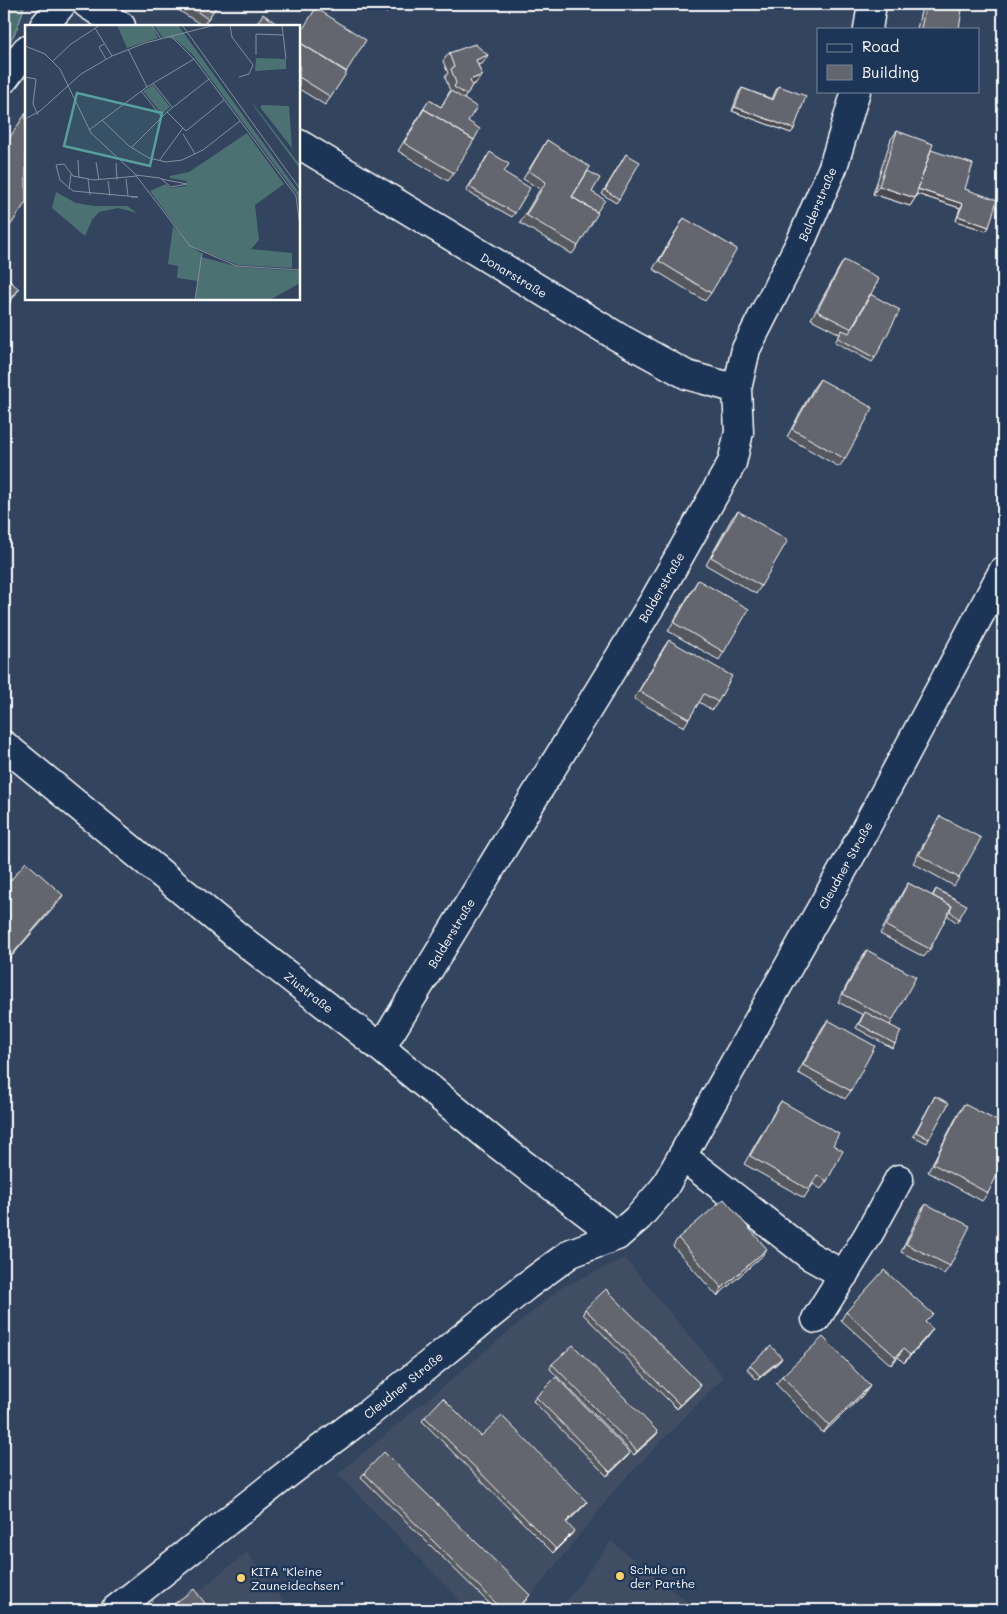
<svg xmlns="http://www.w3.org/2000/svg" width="1007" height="1614" font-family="Mali,sans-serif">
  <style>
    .built { fill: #414e63 }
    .green { fill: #4c7173; stroke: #a6b8b9 }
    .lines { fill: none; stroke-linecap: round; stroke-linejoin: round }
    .minor-casing { stroke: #fff; stroke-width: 31 }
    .minor { stroke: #1d3557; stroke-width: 28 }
    .wall { fill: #56585f; stroke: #fff }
    .shaded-wall { fill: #46474d; stroke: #fff }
    .building { fill: #64666e; stroke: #fff }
    .poi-dot { fill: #ffd166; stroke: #1d3557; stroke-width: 2 }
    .labels { text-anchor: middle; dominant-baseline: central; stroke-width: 4.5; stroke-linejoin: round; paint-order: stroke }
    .street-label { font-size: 12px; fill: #fff; stroke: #1d3557 }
    .poi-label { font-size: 12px; fill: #fff; stroke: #1d3557; text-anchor: start }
    .inset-road { fill: none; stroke: #848f9e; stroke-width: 1 }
    .view { fill: #579f9a; fill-opacity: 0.15; stroke: #579f9a; stroke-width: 2.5 }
    .inset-edge { fill: none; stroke: #fff; stroke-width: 2.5 }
  </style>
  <rect width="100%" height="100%" fill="#32445e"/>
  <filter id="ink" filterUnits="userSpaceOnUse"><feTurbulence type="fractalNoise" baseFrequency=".02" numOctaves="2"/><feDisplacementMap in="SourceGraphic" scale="10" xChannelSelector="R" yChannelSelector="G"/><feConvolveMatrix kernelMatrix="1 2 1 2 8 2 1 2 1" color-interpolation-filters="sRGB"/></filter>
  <g filter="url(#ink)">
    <path class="built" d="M625 1258 724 1377 619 1485 520 1610H469L338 1474 562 1287Z
      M611 1541 697 1610H560Z
      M247 1552 290 1610H175L184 1603Z"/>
    <path class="green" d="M4 4H24C22 20 14 37 4 50Z"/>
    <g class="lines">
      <g class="minor-casing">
        <path id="minor" d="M87 4 121 26
          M44 26 62 4
          M868 29 872 4
          M4 79 26 50
          M299 144 618 337 687 375 737 389
          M4 745 241 939 381 1048 497 1144 617 1236
          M381 1048 655 599 732 463 739 432 737 389 746 349 801 241 833 167 856 91
          M683 1157 810 1256 844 1275
          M816 1319 867 1237 899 1179
          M115 1610 291 1471 370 1412 526 1286 571 1253 617 1236 639 1217 664 1188 854 850 1003 571"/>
      </g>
      <use href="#minor" class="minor"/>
    </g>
    <path class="wall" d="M169 4H218L203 26Z
      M372 4H393L387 13Z
      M926 4 959 29H917L921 11Z
      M299 34 331 97 325 105 299 89Z
      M449 53 483 63 478 65 476 83 472 85 464 99 468 121 454 173 448 181 398 151 429 100 441 107 450 91 445 77 448 73 443 61Z
      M779 86 794 129 791 133 732 111 739 92 742 88 772 99 776 90Z
      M897 131 931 150 965 189 989 227 986 231 956 221 960 208 917 194 915 198 910 206 873 194 891 139Z
      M547 140 588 171 592 192 578 246 572 254 520 223 540 189 523 179Z
      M626 154 619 199 616 203 602 194Z
      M487 156 504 172 515 213 512 217 466 191Z
      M684 218 711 293 705 301 653 269Z
      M844 260 870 294 875 358 872 362 835 342 840 334 811 319 839 268Z
      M820 379 845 459 839 467 787 437 814 387Z
      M1003 419V427L1000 425Z
      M738 511 761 586 756 594 706 565 732 518Z
      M698 580 724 652 719 660 668 631 693 588Z
      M669 640 718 702 712 710 699 702 684 727 634 699 664 647Z
      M940 816 959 878 954 886 913 863 935 824Z
      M908 883 932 896 936 889 959 919 957 923 947 915 930 949 924 957 880 934 903 891Z
      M867 950 892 1021 890 1025 895 1044 892 1048 856 1028 863 1015 838 1002 861 958Z
      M828 1020 851 1091 845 1099 798 1073 822 1028Z
      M935 1096 929 1139 927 1143 913 1136Z
      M781 1101 833 1145 827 1181 821 1189 813 1184 804 1198 744 1164 776 1109Z
      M964 1104 988 1193 982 1201 928 1172 959 1112Z
      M926 1204 950 1266 944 1274 901 1252 920 1212Z
      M678 1238 761 1257 717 1296 673 1246Z
      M585 1309 701 1385 698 1389 677 1409 583 1314Z
      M846 1312 926 1323 927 1337 904 1363 898 1357 891 1365 841 1320Z
      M782 1358 779 1362 757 1380 747 1369 750 1365Z
      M552 1364 658 1432 655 1436 634 1455 550 1369Z
      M782 1376 870 1386 864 1394 823 1433 776 1384Z
      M536 1397 627 1457 607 1476 533 1401Z
      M425 1417 481 1436 587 1502 584 1506 566 1523 571 1535 553 1553 422 1421Z
      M364 1473 527 1599 517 1610H496L361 1477Z"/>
    <path class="shaded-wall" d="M488 55 483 63 470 68 476 60Z
      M482 75 476 83 465 88 470 80Z
      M735 107 794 129 791 133 732 111Z
      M879 186 915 198 910 206 873 194Z
      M917 189 963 204 960 208 914 193Z
      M958 216 989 227 986 231 956 221Z
      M19 289 11 301 4 310V308Z
      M63 895 58 903 4 965V964Z
      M767 1249 761 1257 717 1296 722 1288Z
      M933 1329 927 1337 904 1363 910 1355Z
      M903 1349 898 1357 891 1365 896 1357Z
      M782 1358 779 1362 757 1380 760 1376Z
      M701 1385 698 1389 677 1409 680 1405Z
      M870 1386 864 1394 823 1433 829 1425Z
      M658 1432 655 1436 634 1455 637 1451Z
      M630 1453 627 1457 607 1476 610 1472Z
      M587 1502 584 1506 563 1526 566 1522Z
      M574 1531 571 1535 553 1553 556 1549Z"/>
    <path class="building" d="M186 4H218L208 19Z
      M382 4H393L390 9Z
      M926 4 962 10 959 29H921Z
      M316 8 366 40 346 72 299 42V35Z
      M263 14 280 26H255Z
      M299 42 347 72 331 97 299 77Z
      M475 44 488 55 476 60 482 75 470 80 472 85 467 95 454 87 456 83 451 69 454 67 449 53Z
      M779 86 806 96 794 129 735 107 742 88 773 100Z
      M451 91 477 107 468 121 480 129 474 140 424 109 421 113 429 100 441 107Z
      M424 109 474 140 454 173 404 143Z
      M26 113V202L4 235V146Z
      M897 131 933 144 915 198 879 186Z
      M547 140 590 167 572 197 598 213 578 246 526 215 546 182 529 171Z
      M931 150 973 164 965 189 997 200 989 227 958 216 963 204 918 189Z
      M490 152 509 164 504 172 530 188 515 213 469 187Z
      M626 154 640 162 619 199 605 190Z
      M588 171 600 178 592 192 605 200 597 212 572 197Z
      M684 218 737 249 711 293 659 261Z
      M844 260 879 279 852 329 817 311Z
      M4 276 19 289 4 308Z
      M870 294 900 310 875 358 838 338 842 330 849 333Z
      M820 379 873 408 845 459 792 429Z
      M738 511 788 540 761 586 711 557Z
      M698 580 749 609 724 652 674 623Z
      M669 640 732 676 718 702 704 694 689 719 639 691Z
      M940 816 981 838 959 878 919 855Z
      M26 862 63 895 4 964V888Z
      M908 883 952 906 930 949 886 926Z
      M936 889 967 905 959 919 950 911 952 906 933 896Z
      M867 950 916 977 892 1021 843 994Z
      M865 1012 901 1031 895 1044 859 1024Z
      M828 1020 875 1046 851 1091 803 1065Z
      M935 1096 949 1103 929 1139 916 1132Z
      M781 1101 839 1134 833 1145 843 1151 827 1181 817 1175 809 1190 750 1156Z
      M964 1104 1003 1124V1163L988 1193 933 1164Z
      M724 1199 767 1249 722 1288 678 1238Z
      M926 1204 970 1226 950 1266 906 1244Z
      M884 1270 933 1314 925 1322 933 1329 910 1355 903 1349 896 1357 846 1312Z
      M606 1289 701 1385 680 1405 585 1309Z
      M823 1337 870 1386 829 1425 782 1376Z
      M573 1345 658 1432 637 1451 552 1364Z
      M771 1346 782 1358 760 1376 750 1365Z
      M556 1377 630 1453 610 1472 536 1397Z
      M443 1398 481 1436 502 1416 587 1502 566 1522 574 1531 556 1549 425 1417Z
      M384 1452 530 1595 516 1610H503L364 1473Z
      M194 1589 210 1610H166Z"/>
  </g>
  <g class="poi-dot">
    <circle cx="620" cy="1576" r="5"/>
    <circle cx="241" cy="1578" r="5"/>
  </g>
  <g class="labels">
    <g class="street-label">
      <text transform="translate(817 204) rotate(-67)">Balderstraße</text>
      <text transform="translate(514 275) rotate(31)">Donarstraße</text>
      <text transform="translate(661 587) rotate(-60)">Balderstraße</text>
      <text transform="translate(845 865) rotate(-61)">Cleudner Straße</text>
      <text transform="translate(451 933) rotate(-59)">Balderstraße</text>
      <text transform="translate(309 992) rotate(38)">Ziustraße</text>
      <text transform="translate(403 1385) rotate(-39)">Cleudner Straße</text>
    </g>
    <g class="poi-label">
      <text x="630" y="1569">Schule an<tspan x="630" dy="14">der Parthe</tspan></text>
      <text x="251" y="1571">KITA "Kleine<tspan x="251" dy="14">Zauneidechsen"</tspan></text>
    </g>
  </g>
  <g transform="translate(25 25)">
    <rect width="275" height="275" fill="#32445e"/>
    <path d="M92 0H127L133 13 102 23ZM129 0H153L275 169V185L272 170 168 30 150 14 137 12ZM231 33 261 34V44L230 46ZM128 60 145 82 137 89 118 66ZM226 76 275 140V144L231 84ZM237 80 264 81 267 123 235 82ZM222 108 259 159 230 180 234 215 226 224 267 228V243L213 240 165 221 176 228V232L215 242 275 246V258L245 275H170L173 256 152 253 153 241 143 239 148 201 159 213 125 166 141 159 146 163 161 161 162 156 145 153V151L164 147ZM31 167 51 178 69 181H102L112 188 93 183 74 187 67 195 60 211 27 183Z" fill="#4c7173"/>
    <path class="inset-road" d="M127 0 136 14M157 0 275 164M205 0 207 12 228 40 224 49 214 52M257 0 261 34M70 3 87 31M146 11 169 34 271 171 275 202M79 19 74 22 81 34M0 21 20 29 35 44 66 108 109 148 165 221 212 241 275 245M103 24 122 62M231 30V9L258 10M28 36 46 19 75 0M0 52 11 54 8 79 13 90M128 58 147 82M116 66 137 92M142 87 158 103M0 94 15 86 56 49 87 31 120 18 190 0M77 95 104 121 124 133 141 137 157 135 178 125 215 96M64 105 122 62 169 34M158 109 170 129M107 122 142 87 184 54M53 135 54 153M134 136 158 103 161 106 199 75M71 137 74 155M91 138 92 155M111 150 135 153 146 162 162 159 136 154M63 154 65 170M101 154 103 171M83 156 85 171M44 164 46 149M106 172H113L48 166 35 155 31 140 39 139 48 151 69 155 112 151M170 275 177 228"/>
    <path class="view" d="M52 68 137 88 125 141 39 121Z"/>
    <rect width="275" height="275" class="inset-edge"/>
  </g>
  <rect width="1007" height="1614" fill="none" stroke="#1d3557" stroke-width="20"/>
  <rect x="10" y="10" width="987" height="1594" fill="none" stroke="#fff" stroke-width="2" filter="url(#ink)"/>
  <rect x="817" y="28" width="162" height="65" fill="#1d3557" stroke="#77869a"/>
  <rect x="827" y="44" width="25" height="8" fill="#1d3557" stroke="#77869a"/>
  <text x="862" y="52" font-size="15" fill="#ffffff">Road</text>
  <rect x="827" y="65" width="25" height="15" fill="#64666e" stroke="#77869a"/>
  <text x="862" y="78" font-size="15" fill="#ffffff">Building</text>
</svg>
